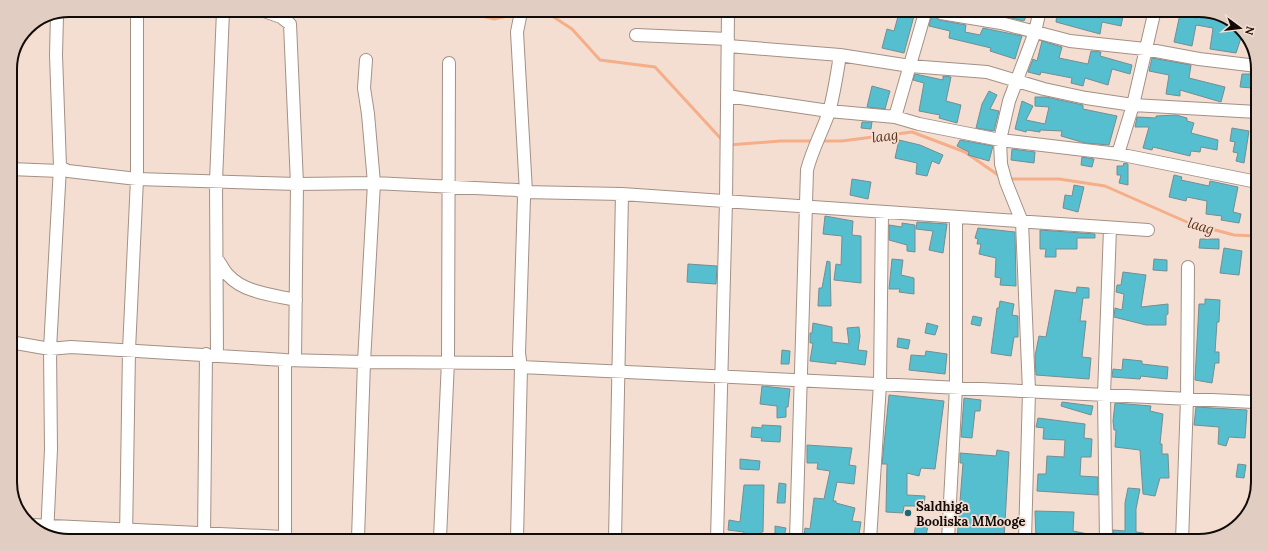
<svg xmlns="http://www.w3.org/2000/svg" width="1268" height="551" font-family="Lora,serif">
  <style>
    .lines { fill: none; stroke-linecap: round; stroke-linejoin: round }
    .stream { stroke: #f5ae87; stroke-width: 3 }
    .building { fill: #55becf; stroke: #748e92 }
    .minor-casing { stroke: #a49085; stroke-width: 14 }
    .minor { stroke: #fff; stroke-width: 12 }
    .poi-dot { fill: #1e6873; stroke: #f4ded2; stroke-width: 1.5 }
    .labels { text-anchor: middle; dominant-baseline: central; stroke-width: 3.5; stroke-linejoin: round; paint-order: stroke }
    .poi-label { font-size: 13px; font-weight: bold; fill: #130b08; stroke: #f4ded2; text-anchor: start }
    .water-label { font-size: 14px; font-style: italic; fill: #5b2d11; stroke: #f4ded2 }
    .rim { fill: none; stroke: #130b08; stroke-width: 2 }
  </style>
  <rect width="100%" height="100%" fill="#f4ded2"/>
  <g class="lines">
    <path class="stream" d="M468 12 494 19 517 14
      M546 12 572 29 600 60 655 67 723 141
      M524 13 531 12
      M820 141H842L912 132 965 152 1001 177
      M729 145 780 141H815
      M1008 179H1059L1105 186 1189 223 1234 235 1256 236"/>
  </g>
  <path class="building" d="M899 13 914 16 904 53 882 48 887 29 894 31Z
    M932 14 939 20 966 25 965 32 980 35 983 28 1022 36 1015 59 990 51 991 48 949 38 950 31 929 26Z
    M1007 14H1027L1024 21 1006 17Z
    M1057 14H1111L1123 16 1121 26 1102 22 1100 34 1056 22Z
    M1180 14 1197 18 1198 14 1222 15 1243 32 1236 53 1210 49 1213 28 1196 25 1192 46 1174 42Z
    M1042 41 1062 47 1059 58 1088 64 1091 51 1101 52 1100 56 1132 65 1130 74 1112 69 1108 85 1085 78 1083 86 1071 83 1072 78 1041 72 1040 75 1028 72 1033 59 1037 61Z
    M1152 58 1191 65 1189 78 1225 87 1221 102 1180 90V96L1166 94 1169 75 1149 71Z
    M915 74 943 80V76L951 77 946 101 961 105 957 123 939 118 940 115 919 111 924 83 913 80Z
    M1242 74H1253L1252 88 1240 87Z
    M872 86 890 91 885 109 867 107Z
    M989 91 997 95 990 109 999 111 994 131 976 128 982 104Z
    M1035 97H1046L1083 105V109L1117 116 1109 145 1085 143 1061 136 1062 131 1040 130V132L1027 130 1026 132 1015 129 1022 101 1033 106 1026 120 1045 124 1049 107 1035 106Z
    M1176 115 1187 118V121L1194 123 1191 133 1218 140 1217 150 1201 147 1200 152 1191 151 1190 156 1153 147 1152 150 1143 148 1149 127H1135L1137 117 1156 118V116Z
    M862 122H872L871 129 861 128Z
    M1232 128 1249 131 1244 163 1236 161 1238 153 1233 152 1235 142 1230 141Z
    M899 140 920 145 943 155 939 164 932 161 927 176 916 174 917 163 895 158Z
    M960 140 993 146 989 161 968 155 969 152 957 146Z
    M1012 149 1035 152 1034 163 1011 160Z
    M1082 157 1094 159 1092 167 1081 165Z
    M1124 163 1128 164V185L1119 183 1121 175H1117V166H1123Z
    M1174 175 1182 177 1181 180 1209 186 1210 181 1238 187 1233 212 1241 214 1239 223 1221 220 1222 216 1206 214 1207 201 1187 197 1186 201 1169 197Z
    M852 179 871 182 868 199 850 195Z
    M1074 185 1084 187 1078 212 1063 208 1065 195 1072 196Z
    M825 216 853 221 852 235 861 236V283L834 280 836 264 841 265 842 236 823 234Z
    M917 222 947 224 943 253 929 250 933 231 916 229Z
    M902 223 915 225V252L907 251V245L889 240V225L902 227Z
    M978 228 1015 232 1016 286 1000 285 1001 278 995 277 996 258 979 254 981 244H977L978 239 975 238Z
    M1040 230 1095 234V238H1077V249H1056V257H1045L1046 249H1040Z
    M1200 239H1219V249L1199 248Z
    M1224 248 1242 251 1239 275 1220 273Z
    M892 259 903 260 901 275 914 278V294L899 292 900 289H889Z
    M1154 259 1167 260V271L1153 270Z
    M827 261 830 262 831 306H818L819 288H822Z
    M688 264 717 266 716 284 687 282Z
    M1123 272 1146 275 1141 307 1168 304V314L1166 315V325H1146L1114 317 1115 308 1122 310 1124 294 1116 292 1117 285H1121Z
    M1077 287 1089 288V298H1083L1080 321H1086L1082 357 1091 358 1089 379 1036 375 1035 356 1039 336 1046 337 1055 290 1076 293Z
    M1205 299 1220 300 1219 322H1217L1215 352H1219V363H1215L1212 383 1195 380 1199 304H1205Z
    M1000 301 1014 304 1012 315 1018 316V337H1014L1011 356 991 353 997 308H999Z
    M973 316 982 318 980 326 971 324Z
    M813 323 832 327V342L849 344 847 328 859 327 860 336 858 350 867 351 865 365 836 361V364L810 361 813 343H810V333H812Z
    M927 323 938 326 935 335 925 333Z
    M898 338 910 340 908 349 897 347Z
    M782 350 790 351 789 364H781Z
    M926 351 947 354 945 374 909 370 911 355 925 356Z
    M1123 359 1142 361V364L1168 367 1167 379 1141 376 1140 379 1112 377 1113 369 1122 370Z
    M762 386 790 389 788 407H786V417L777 418V406L760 404Z
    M889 395 944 401 935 469 921 468 919 476 907 473V495L925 496 924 506H904L903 513 886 512 887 464H882Z
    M964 398 981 400 980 411H975L972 438 961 437Z
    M1062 402 1093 406 1091 415 1061 406Z
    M1115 403 1151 406 1150 411 1163 414 1160 444H1162V454H1168L1169 478H1160L1155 496 1143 494 1140 450 1115 447 1116 430H1114L1113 421Z
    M1196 407 1247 410 1245 438 1229 437 1226 446 1218 444 1219 427 1194 425Z
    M1038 418 1085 424 1084 438 1092 439 1091 457H1081L1080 476 1098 477V495L1037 491 1038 474H1046L1047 456 1064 457 1065 440 1043 439 1044 428 1036 427Z
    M762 425 781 426 780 442 761 441 762 438 751 437 752 427 762 428Z
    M807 445 852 448 849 465 856 466 854 484 837 482 833 501H836V503L855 508 852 521 861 522 858 540 822 537 821 540 814 539 804 536 805 528 810 529 814 498 824 499 830 471 817 469 818 463H807Z
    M997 450 1009 452 1004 540H957L963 463H960V453L996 456Z
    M740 459 760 461 759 470 740 469Z
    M1238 464 1246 465 1244 478 1236 477Z
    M779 483 786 484 785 503H777Z
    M744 485H764L763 532H761V535L743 536 744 532 728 530 729 520 740 522Z
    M1128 488 1140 489 1136 509V532L1144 533V541H1114L1113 530 1125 531V503Z
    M1035 511 1074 512 1073 531 1098 536V541L1036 540Z
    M917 519 929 520 926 536 914 534Z
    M775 526 786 528 784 537 775 535Z"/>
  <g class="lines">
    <g class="minor-casing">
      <path id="minor" d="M264 11 281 17 290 24 297 184 295 360
        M521 12 517 32 526 192
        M941 13 1001 23 1070 41 1145 49 1199 59 1257 66
        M57 15 56 55 60 167 68 171 137 179 297 184 374 183 517 190 523 192 622 194 1148 230
        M636 35 728 39
        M728 46 840 55 910 66 987 72 1044 89 1086 98 1133 105 1257 112
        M727 96 829 111 895 117 919 124 1000 140 1118 154 1257 182
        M895 117 925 13
        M1118 154 1133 105 1154 14
        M10 169 60 171
        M217 259C221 264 224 271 228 275 244 293 274 295 296 300
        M10 342 50 349 71 347 285 360 364 362 520 363
        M217 354 216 181 223 11
        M285 360V537
        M521 367 1254 402
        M32 525 283 537
        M47 536 51 449 50 349 60 167
        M126 537 129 350 137 179V10
        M204 537 206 354
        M358 538 364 362 374 183 368 114 364 88 366 60
        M440 538 448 361 449 63
        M517 538 521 367 519 353 524 198 523 192
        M615 539 622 194
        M717 539 726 201 728 13
        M796 539 807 170C812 150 822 132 829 112 834 94 837 74 840 55
        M870 540 880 384 882 212
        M948 540 956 387V217
        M1025 540 1029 391 1022 222 1006 182 1001 164 1000 140 1009 101 1035 32 1039 14
        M1106 541 1104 395 1110 228
        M1182 541 1187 399 1188 267"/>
    </g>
    <use href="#minor" class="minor"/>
  </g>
  <circle class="poi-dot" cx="908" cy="513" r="4"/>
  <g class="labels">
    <g class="poi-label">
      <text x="916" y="506">Saldhiga<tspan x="916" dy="15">Booliska MMooge</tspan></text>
    </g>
    <g class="water-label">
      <text transform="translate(885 136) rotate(-7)">laag</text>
      <text transform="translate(1201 226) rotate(17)">laag</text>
    </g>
  </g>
  <path d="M0 0H1268V551H0ZM69 17H1199A52 52 0 0 1 1251 69V482A52 52 0 0 1 1199 534H69A52 52 0 0 1 17 482V69A52 52 0 0 1 69 17Z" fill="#e2cdc2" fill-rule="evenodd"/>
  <path class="rim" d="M69 17H1199A52 52 0 0 1 1251 69V482A52 52 0 0 1 1199 534H69A52 52 0 0 1 17 482V69A52 52 0 0 1 69 17Z"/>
  <g transform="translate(1240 28) rotate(105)" stroke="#f4ded2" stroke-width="3" paint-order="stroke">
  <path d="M0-3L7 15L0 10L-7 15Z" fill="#130b08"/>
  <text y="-6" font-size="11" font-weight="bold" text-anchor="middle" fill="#130b08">N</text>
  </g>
</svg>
